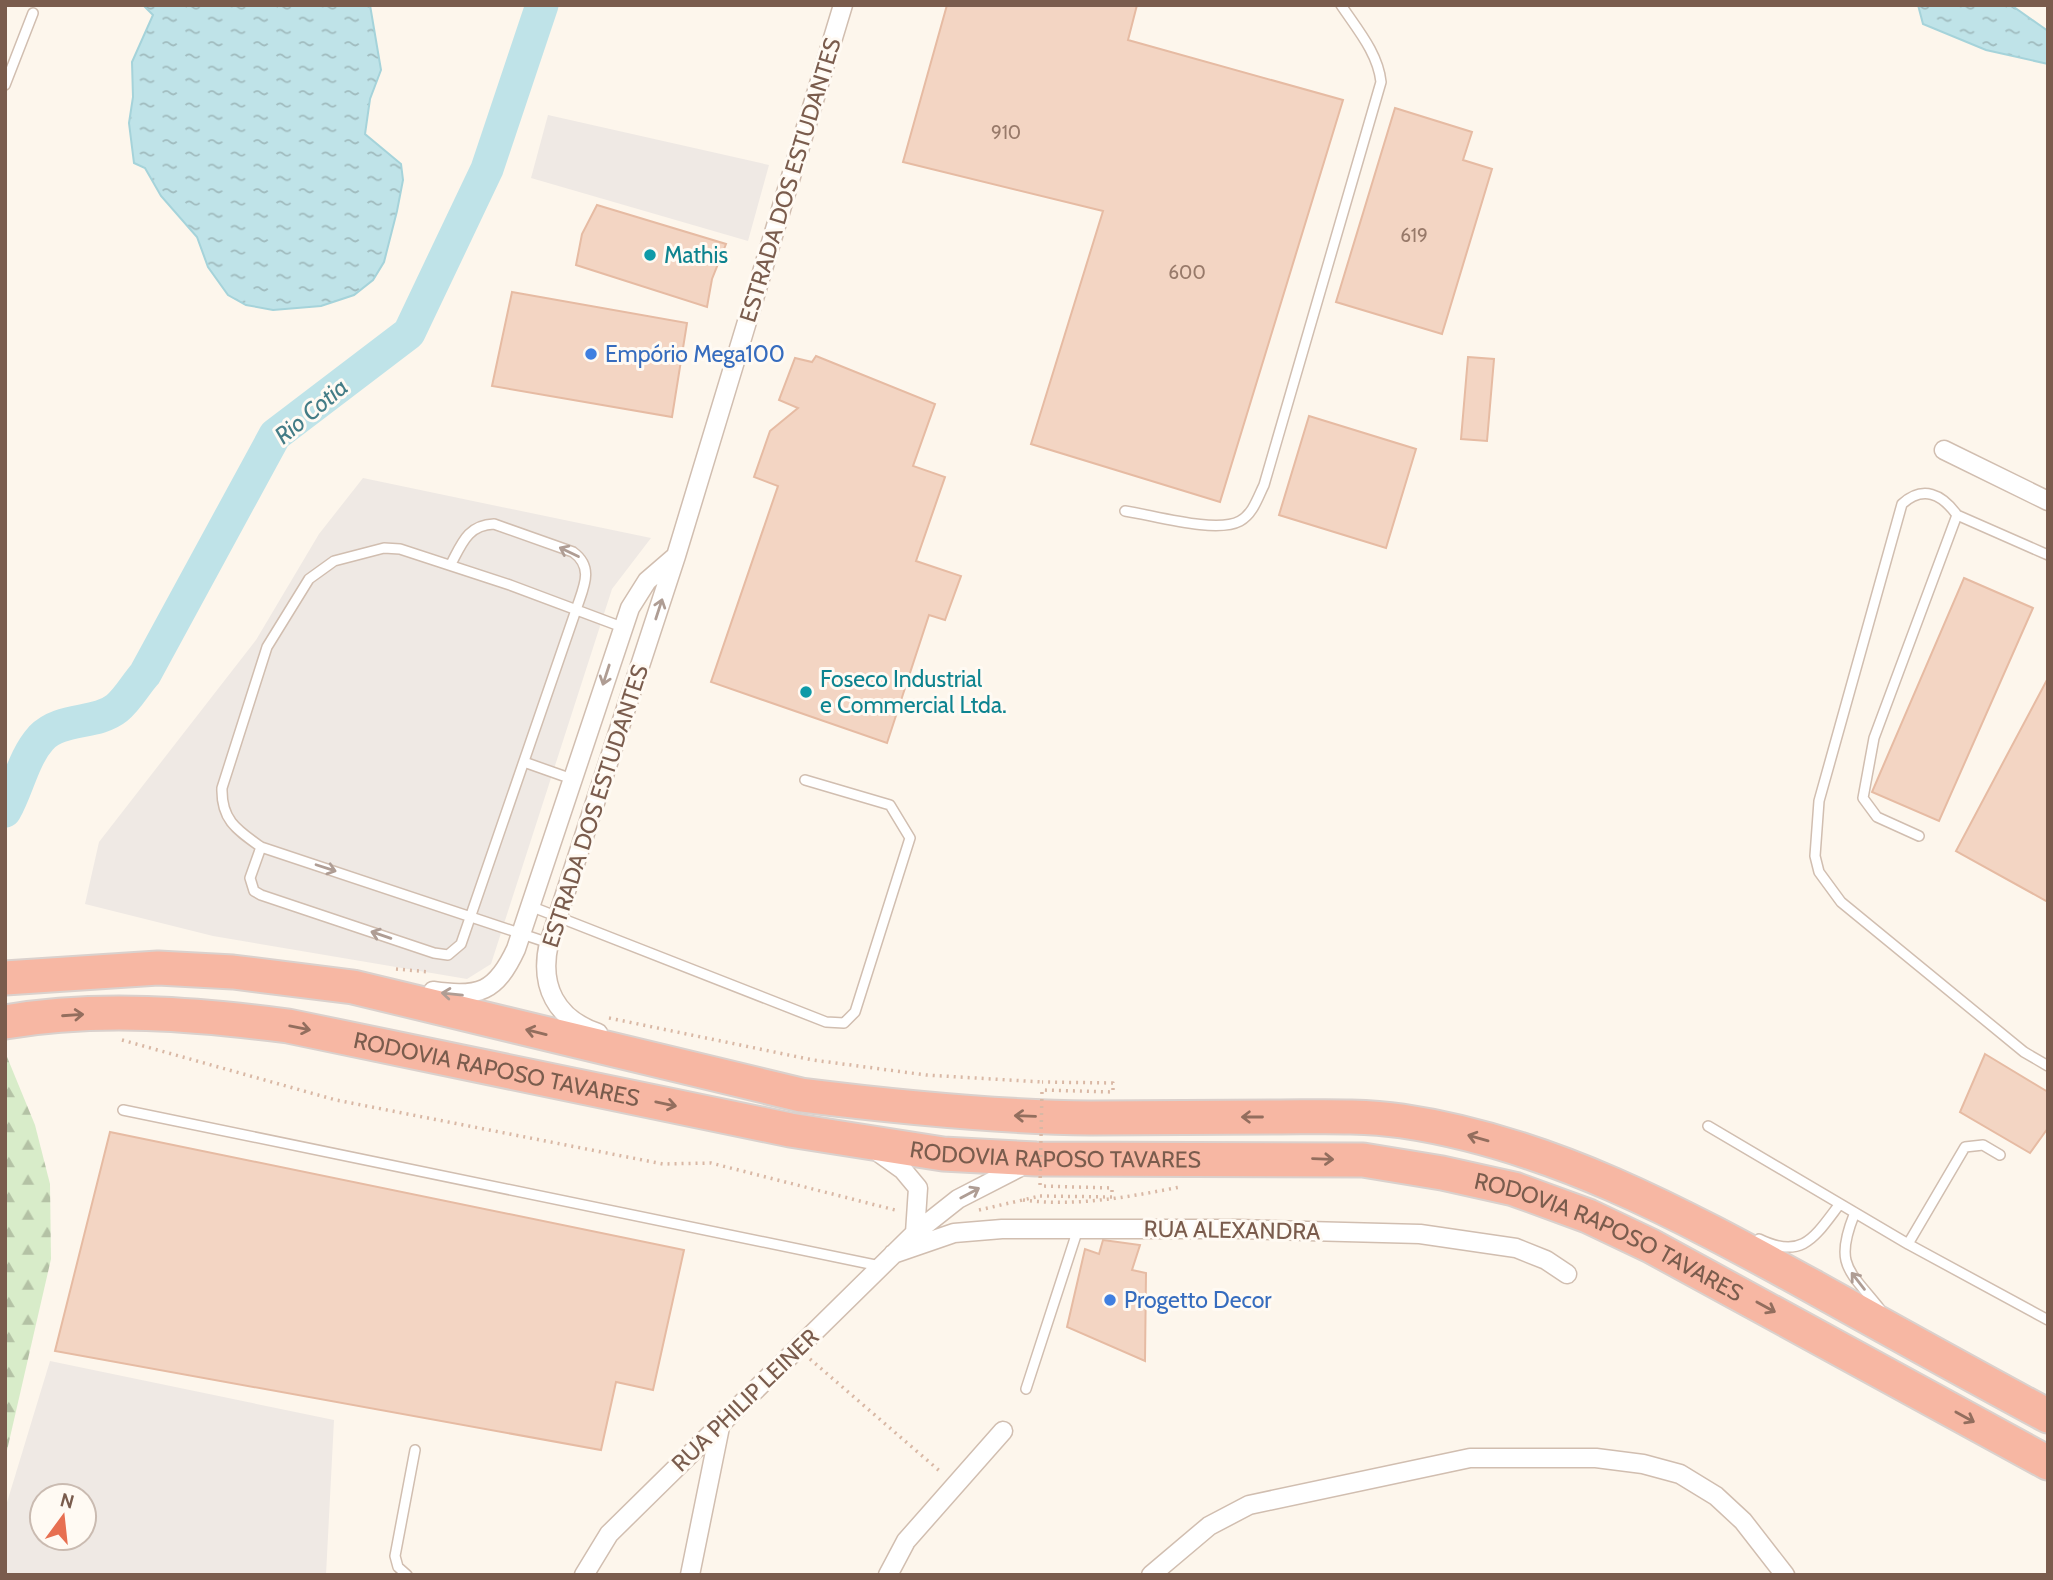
<svg xmlns="http://www.w3.org/2000/svg" width="2053" height="1580" font-family="Cabin,sans-serif">
  <style>
    .industrial { fill: #efe9e4; fill-rule: evenodd }
    .forest { fill: url(#forest-firs) }
    .water { fill: url(#water-ripples); stroke: #a5d3da; stroke-width: 2 }
    .lines { fill: none; stroke-linecap: round; stroke-linejoin: round }
    .river { stroke: #bfe3e8; stroke-width: 33 }
    .building { fill: #f3d5c3; stroke: #e6bba3; stroke-width: 2 }
    .lane-casing { stroke: #d1beb0; stroke-width: 12 }
    .street-casing { stroke: #d1beb0; stroke-width: 21 }
    .highway-casing { stroke: #dad1cd; stroke-width: 37 }
    .path { stroke: #d9b8a5; stroke-width: 3.5; stroke-dasharray: 2 5; stroke-linecap: butt }
    .lane { stroke: #fff; stroke-width: 9 }
    .street { stroke: #fff; stroke-width: 18 }
    .highway { stroke: #f7b7a3; stroke-width: 33 }
    .path-bridge { stroke: #d9b8a5; stroke-width: 3.5; stroke-dasharray: 2 5; stroke-linecap: butt }
    .oneway { stroke: #af9d94 }
    .oneway2 { stroke: #936e5e }
    .culture-dot { fill: #0f9aa8; stroke: #fffaf3; stroke-width: 2.5 }
    .shop-dot { fill: #3f7fe0; stroke: #fffaf3; stroke-width: 2.5 }
    .labels { text-anchor: middle; dominant-baseline: central; stroke-width: 6; stroke-linejoin: round; paint-order: stroke }
    .number-label { font-size: 19px; fill: #987a6a }
    .street-label { font-size: 23px; fill: #7a5c4d; stroke: #fffaf3 }
    .culture-label { font-size: 23px; fill: #0d838f; stroke: #fffaf3; text-anchor: start }
    .shop-label { font-size: 23px; fill: #366cbe; stroke: #fffaf3; text-anchor: start }
    .water-label { font-size: 24px; font-style: italic; fill: #437c86; stroke: #fffaf3 }
  </style>
  <defs>
    <pattern id="forest-firs" width="22" height="20" patternUnits="userSpaceOnUse" patternTransform="scale(1.75)"><rect width="22" height="20" fill="#d8ecc9"/><path d="M5 1l3.5 6h-7zM16 11l3.5 6h-7z" fill="#b4c2a5"/></pattern>
    <pattern id="water-ripples" width="26" height="14" patternUnits="userSpaceOnUse" patternTransform="scale(1.75)"><rect width="26" height="14" fill="#bfe3e8"/><path d="M2 4q2-2 4 0t4 0M15 11q2-2 4 0t4 0" fill="none" stroke="#a0bbbe"/></pattern>
  </defs>
  <rect width="100%" height="100%" fill="#fdf6ec"/>
  <path class="industrial" d="M548 115 769 165 748 241 531 178Z
    M363 478 651 538 612 589 491 964 467 979 213 936 85 904 99 842 256 640 319 534Z
    M50 1361 334 1420 326 1575H5V1509ZM42 1496H84V1538H42Z"/>
  <path class="forest" d="M5 1052 35 1125 50 1184 51 1259 5 1459Z"/>
  <path class="water" d="M143 5H370L381 70 370 99 365 134 401 164 403 180 397 211 384 262 373 280 354 295 321 306 273 310 246 305 228 295 208 267 197 237 161 196 145 168 134 163 129 123 133 97 132 62 153 15Z
    M1918 5H2011L2048 31V64L1986 50 1923 24Z"/>
  <g class="lines">
    <path class="river" d="M5 811C18 788 23 758 41 738 61 717 96 725 117 708 128 699 136 684 145 674L275 435 409 333 487 169 542 5"/>
  </g>
  <path class="building" d="M947 5H1137L1128 40 1343 100 1220 502 1031 444 1103 211 903 162Z
    M1395 108 1472 132 1463 160 1492 169 1442 334 1336 302Z
    M597 205 726 244 712 279 707 307 576 265 582 234Z
    M512 292 687 323 672 417 492 386Z
    M816 356 935 404 913 466 945 477 916 561 961 576 945 620 929 615 887 743 711 682 778 486 754 477 770 431 798 408 779 400 795 358 812 362Z
    M1468 357 1494 359 1487 441 1461 439Z
    M1309 416 1416 449 1386 548 1279 515Z
    M1964 578 2033 608 1939 821 1872 792Z
    M2048 678V902L1956 851Z
    M1985 1054 2048 1092V1128L2030 1153 1960 1112Z
    M110 1132 684 1250 653 1390 616 1382 601 1450 55 1351Z
    M1103 1240 1140 1245 1132 1270 1146 1273 1145 1361 1067 1327 1085 1249 1099 1254Z"/>
  <g class="lines">
    <g class="lane-casing">
      <path id="lane" d="M5 85 33 13
        M1125 511C1153 515 1216 534 1240 521 1253 514 1258 497 1264 485L1381 82C1378 53 1357 29 1341 5
        M1957 515C1942 494 1923 485 1902 504L1819 801 1815 856 1819 872 1841 902 2024 1052 2048 1066
        M524 762 572 779
        M1919 836 1877 817 1863 798 1874 738 1957 515 2048 555
        M261 847 250 878 254 891 261 895 434 953 448 955 461 944 576 610C583 588 595 568 573 552L494 524C468 525 462 543 451 564
        M530 906 826 1022 844 1023 855 1012 910 838 890 805 805 780
        M549 943 261 847C237 830 221 820 222 788L267 647 309 579 334 561 384 548 400 549 510 585 622 627
        M123 1110 880 1266
        M1708 1126 1908 1244 1965 1147 1983 1145 2000 1155
        M1854 1215C1834 1265 1849 1270 1880 1309
        M1759 1239C1802 1260 1814 1238 1839 1205
        M1908 1244 2048 1320
        M1026 1389 1078 1229
        M407 1575 398 1567 395 1556 415 1450"/>
    </g>
    <g class="street-casing">
      <path id="street" d="M1944 450 2048 501
        M433 991C479 998 496 992 516 949L630 608 647 581 676 556
        M598 1033C556 1019 539 986 549 943L676 556 843 5
        M875 1150 903 1170 918 1188 915 1233
        M893 1254 954 1233 1002 1229H1238L1420 1234 1516 1248 1546 1260 1567 1274
        M584 1575 609 1534 915 1233 958 1199 1026 1164
        M690 1575 720 1427
        M888 1575 906 1541 1003 1431
        M1151 1575 1209 1526 1249 1505 1470 1458H1596L1643 1464 1680 1474 1716 1496 1743 1521 1785 1575"/>
    </g>
    <g class="highway-casing">
      <g id="highway">
        <path d="M5 978 158 968 233 972 353 987 801 1095C897 1107 994 1117 1091 1118 1153 1118 1214 1117 1276 1117 1317 1117 1360 1115 1402 1121 1550 1143 1681 1214 1810 1285 1889 1329 1968 1373 2048 1416"/>
        <path id="s1" d="M5 1022C99 1006 195 1014 288 1026L790 1130 943 1154 1036 1159 1363 1160 1442 1173 1514 1189 1588 1216 1651 1246 2048 1463"/>
      </g>
    </g>
    <path class="path" d="M396 969 430 972
      M609 1018 813 1060 926 1075 1042 1082
      M122 1040 336 1100 663 1164 711 1163 899 1211
      M1023 1200C1076 1207 1128 1197 1180 1187
      M979 1210 1040 1196
      M810 1359 942 1473"/>
    <use href="#lane" class="lane"/>
    <use href="#street" class="street"/>
    <use href="#highway" class="highway"/>
    <path class="path-bridge" d="M1040 1196 1112 1197V1188L1040 1186 1042 1090 1113 1092V1083L1042 1082"/>
  </g>
  <defs><path id="oneway-shaft" d="M-6 0H5M1.5-3L5.5 0L1.5 3" fill="none" stroke-width="1.6" stroke-linecap="round" stroke-linejoin="round" transform="scale(1.75)"/></defs>
  <g class="oneway">
    <use href="#oneway-shaft" transform="translate(569 552) rotate(-154)"/>
    <use href="#oneway-shaft" transform="translate(659 609) rotate(-72)"/>
    <use href="#oneway-shaft" transform="translate(606 675) rotate(108)"/>
    <use href="#oneway-shaft" transform="translate(326 868) rotate(18)"/>
    <use href="#oneway-shaft" transform="translate(381 935) rotate(-161)"/>
    <use href="#oneway-shaft" transform="translate(452 994) rotate(-174)"/>
    <use href="#oneway-shaft" transform="translate(970 1193) rotate(-28)"/>
    <use href="#oneway-shaft" transform="translate(1858 1281) rotate(-128)"/>
  </g>
  <g class="oneway2">
    <use href="#oneway-shaft" transform="translate(73 1015) rotate(-4)"/>
    <use href="#oneway-shaft" transform="translate(300 1028) rotate(11)"/>
    <use href="#oneway-shaft" transform="translate(536 1032) rotate(-166)"/>
    <use href="#oneway-shaft" transform="translate(666 1104) rotate(12)"/>
    <use href="#oneway-shaft" transform="translate(1025 1116) rotate(-178)"/>
    <use href="#oneway-shaft" transform="translate(1252 1117) rotate(180)"/>
    <use href="#oneway-shaft" transform="translate(1478 1138) rotate(-164)"/>
    <use href="#oneway-shaft" transform="translate(1323 1159) rotate(2)"/>
    <use href="#oneway-shaft" transform="translate(1766 1307) rotate(29)"/>
    <use href="#oneway-shaft" transform="translate(1965 1417) rotate(29)"/>
  </g>
  <g class="culture-dot">
    <circle cx="650" cy="255" r="7"/>
    <circle cx="806" cy="692" r="7"/>
  </g>
  <g class="shop-dot">
    <circle cx="591" cy="354" r="7"/>
    <circle cx="1110" cy="1300" r="7"/>
  </g>
  <g class="labels">
    <g class="number-label">
      <text x="1006" y="132">910</text>
      <text x="1414" y="235">619</text>
      <text x="1187" y="272">600</text>
    </g>
    <g class="street-label">
      <text transform="translate(790 180) rotate(-73)">ESTRADA DOS ESTUDANTES</text>
      <text transform="translate(595 806) rotate(-72)">ESTRADA DOS ESTUDANTES</text>
      <text stroke="none"><textPath href="#s1" startOffset="497">RODOVIA RAPOSO TAVARES</textPath></text>
      <text stroke="none"><textPath href="#s1" startOffset="1064">RODOVIA RAPOSO TAVARES</textPath></text>
      <text transform="translate(1232 1230) rotate(1)">RUA ALEXANDRA</text>
      <text stroke="none"><textPath href="#s1" startOffset="1631">RODOVIA RAPOSO TAVARES</textPath></text>
      <text transform="translate(745 1400) rotate(-44)">RUA PHILIP LEINER</text>
    </g>
    <g class="culture-label">
      <text x="664" y="255">Mathis</text>
      <text x="820" y="679">Foseco Industrial<tspan x="820" dy="26">e Commercial Ltda.</tspan></text>
    </g>
    <g class="shop-label">
      <text x="605" y="354">Empório Mega100</text>
      <text x="1124" y="1300">Progetto Decor</text>
    </g>
    <g class="water-label">
      <text transform="translate(311 411) rotate(-40)">Rio Cotia</text>
    </g>
  </g>
  <rect width="2053" height="1580" fill="none" stroke="#7a5c4d" stroke-width="14"/>
  <g transform="translate(63 1517) rotate(15)"><circle r="33" fill="#fffaf3" stroke="#cabbb1" stroke-width="2"/>
  <path d="M0-5L12 26L0 18L-12 26Z" fill="#e76f51"/>
  <text y="-10" font-size="19" font-weight="bold" text-anchor="middle" fill="#7a5c4d">N</text>
  </g>
</svg>
